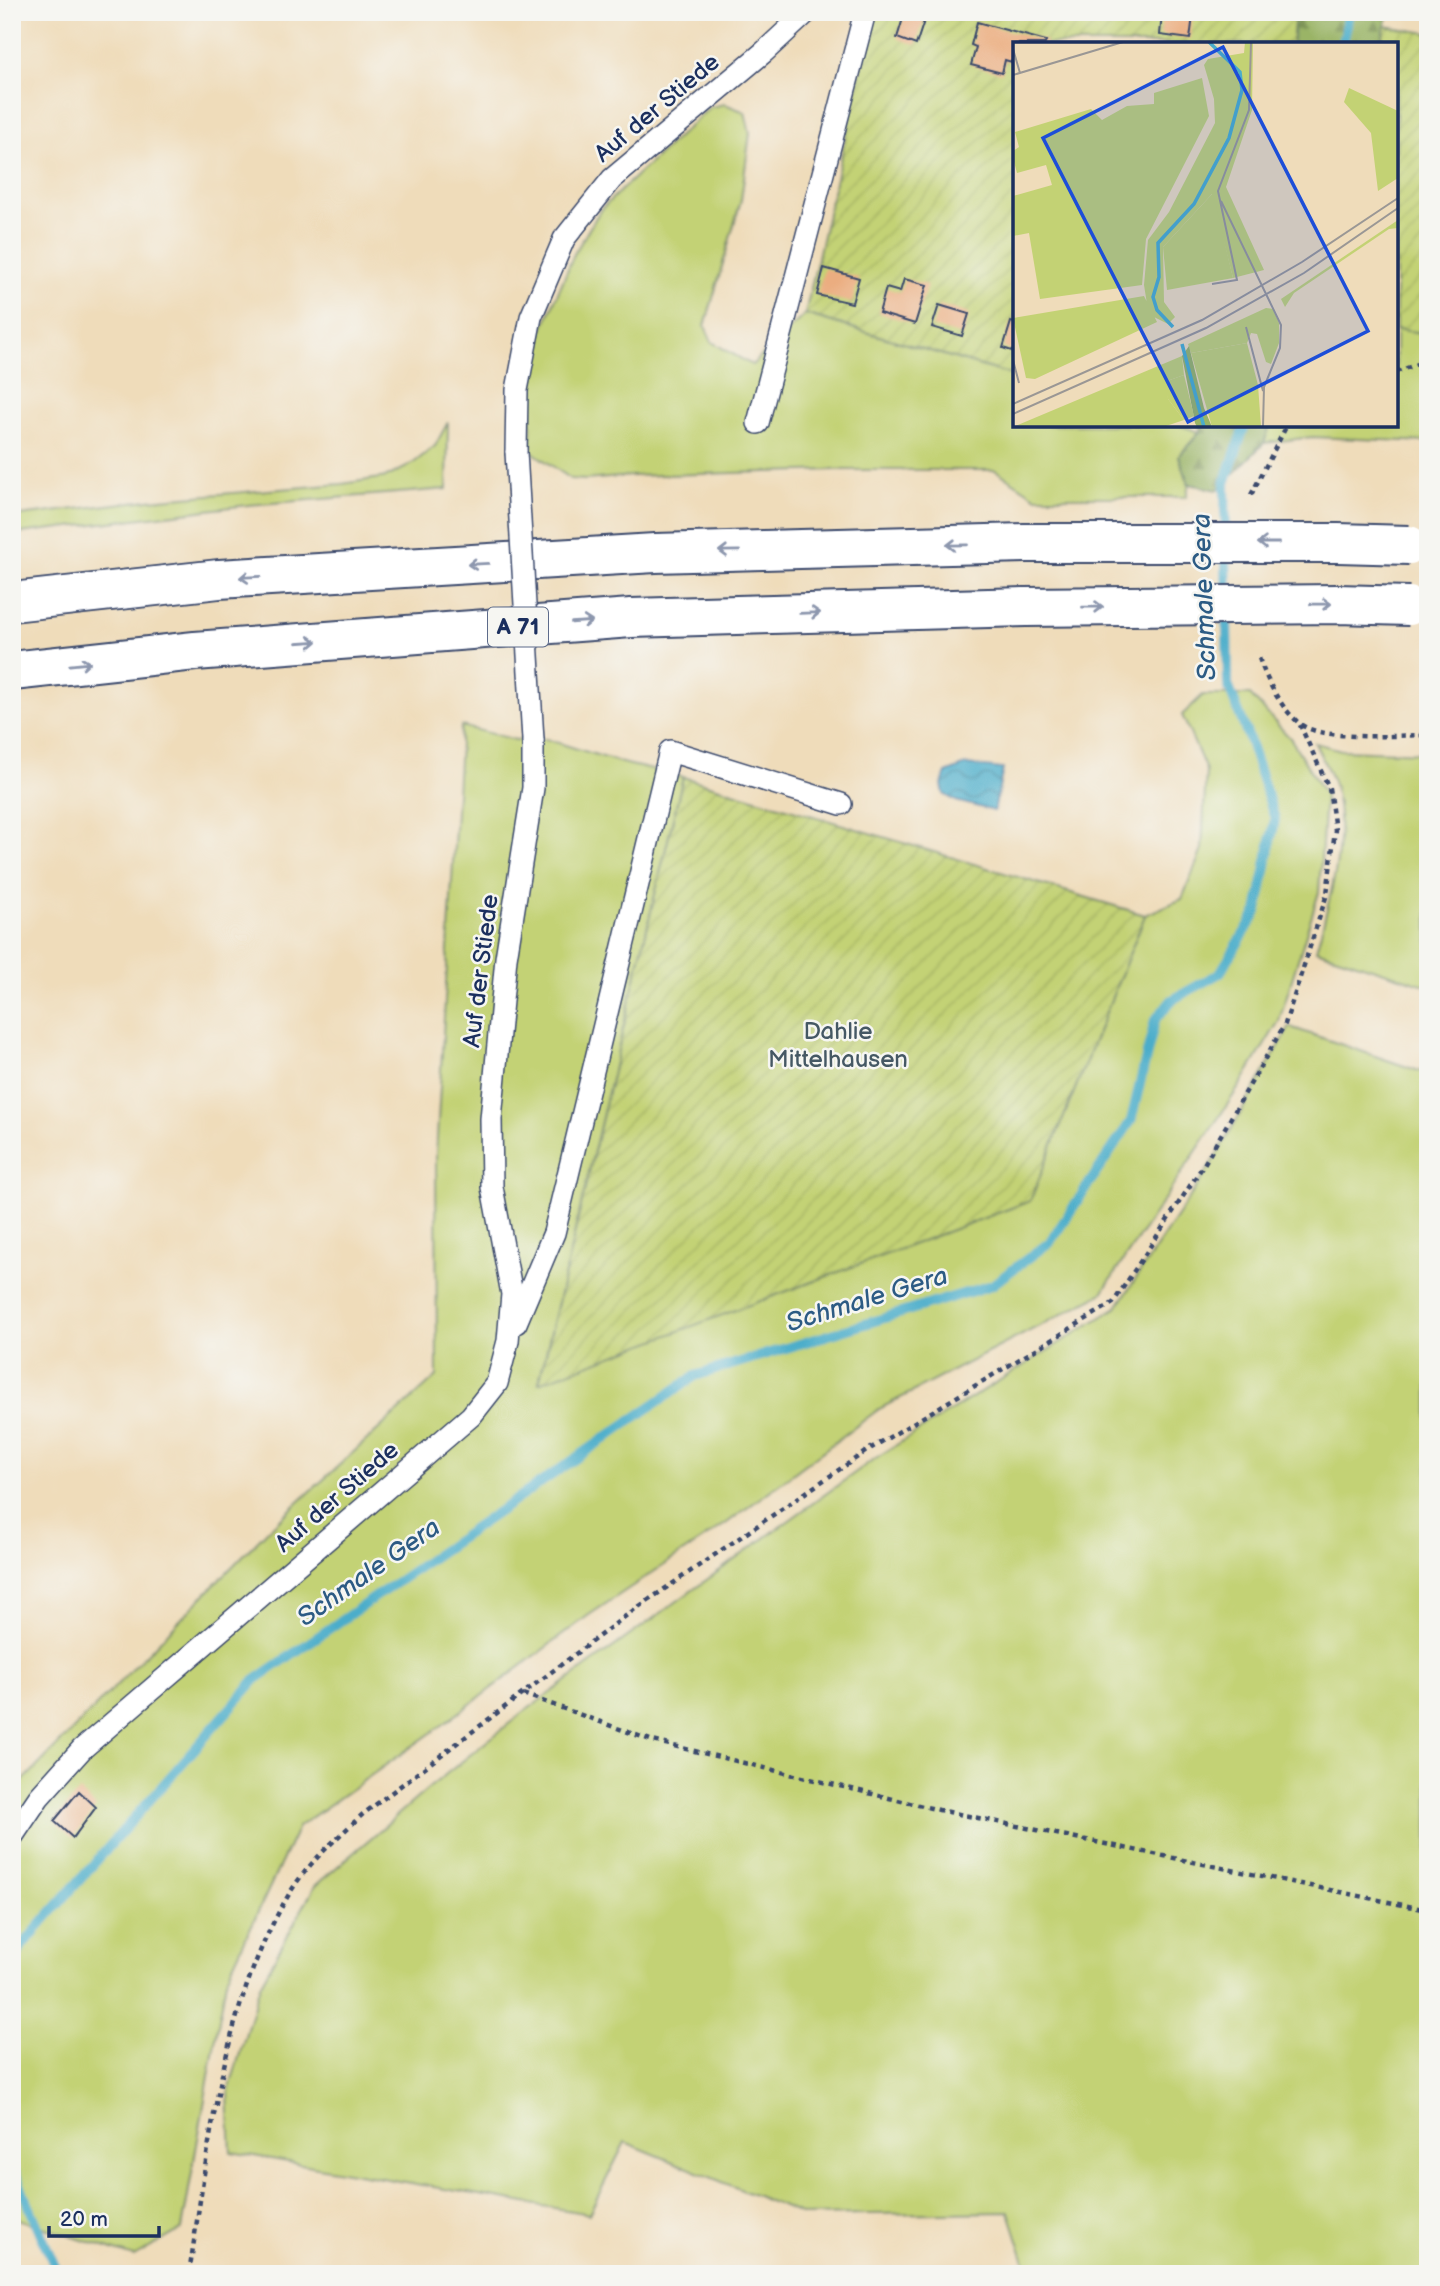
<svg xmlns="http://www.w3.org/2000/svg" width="1440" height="2286" font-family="'Balsamiq Sans',sans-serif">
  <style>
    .green { fill: #c3d274; stroke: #6f8069; stroke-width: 2 }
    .forest { fill: url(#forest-firs); stroke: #5a7262; stroke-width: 2 }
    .garden { fill: url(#garden-furrows); stroke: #6f8069; stroke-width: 2 }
    .water { fill: url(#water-waves); stroke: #336e94; stroke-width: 2 }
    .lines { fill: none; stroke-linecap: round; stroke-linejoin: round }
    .stream { stroke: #4badca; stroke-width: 10 }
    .building { fill: #ebad80 }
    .service-casing { stroke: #3b496c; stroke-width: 24 }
    .motorway-casing { stroke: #3b496c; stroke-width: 42 }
    .path { stroke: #3b496c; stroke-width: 4.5; stroke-dasharray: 5 5; stroke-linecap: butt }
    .service { stroke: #fff; stroke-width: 21 }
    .motorway { stroke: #fff; stroke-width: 38 }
    .service-bridge-casing { stroke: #3b496c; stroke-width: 24; stroke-linecap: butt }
    .motorway-bridge-casing { stroke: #3b496c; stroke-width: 42; stroke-linecap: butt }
    .service-bridge { stroke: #fff; stroke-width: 21 }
    .motorway-bridge { stroke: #fff; stroke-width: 38 }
    .oneway { stroke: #8d97ae }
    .labels { text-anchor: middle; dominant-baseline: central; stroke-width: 5; stroke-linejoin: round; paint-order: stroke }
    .shield { fill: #f6f6f2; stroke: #5d6b8a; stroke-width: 2 }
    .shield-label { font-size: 23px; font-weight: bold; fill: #1b2f5e }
    .street-label { font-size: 24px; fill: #1b2f5e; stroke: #f6f6f2 }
    .park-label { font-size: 24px; fill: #455864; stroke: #f6f6f2 }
    .water-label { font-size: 26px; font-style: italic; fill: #2c5b84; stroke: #f6f6f2 }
    .inset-river { fill: none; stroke: #4badca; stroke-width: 3.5 }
    .inset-road { fill: none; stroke: #9a9795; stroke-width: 2 }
    .view { fill: #1d4ed8; fill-opacity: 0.15; stroke: #1d4ed8; stroke-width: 3.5 }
    .inset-edge { fill: none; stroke: #1b2f5e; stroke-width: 3.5 }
  </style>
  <defs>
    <pattern id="forest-firs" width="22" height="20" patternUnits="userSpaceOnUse" patternTransform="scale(1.75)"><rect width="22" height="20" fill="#9ab466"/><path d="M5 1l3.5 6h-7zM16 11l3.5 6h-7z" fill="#7d9357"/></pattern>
    <pattern id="garden-furrows" width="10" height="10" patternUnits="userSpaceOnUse" patternTransform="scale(1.75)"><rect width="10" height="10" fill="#c3d274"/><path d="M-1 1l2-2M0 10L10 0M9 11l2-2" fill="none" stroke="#a7b567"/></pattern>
    <pattern id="water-waves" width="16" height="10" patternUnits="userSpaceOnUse" patternTransform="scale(1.75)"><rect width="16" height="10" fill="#4badca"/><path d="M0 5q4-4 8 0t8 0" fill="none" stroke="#3e8da7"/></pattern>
  </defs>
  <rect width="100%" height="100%" fill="#f6f6f2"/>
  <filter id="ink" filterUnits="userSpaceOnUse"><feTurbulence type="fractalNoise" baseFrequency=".0143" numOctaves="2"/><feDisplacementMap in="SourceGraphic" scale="14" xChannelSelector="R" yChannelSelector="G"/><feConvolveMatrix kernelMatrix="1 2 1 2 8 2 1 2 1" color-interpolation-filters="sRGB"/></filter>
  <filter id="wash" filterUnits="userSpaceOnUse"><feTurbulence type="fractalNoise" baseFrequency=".00686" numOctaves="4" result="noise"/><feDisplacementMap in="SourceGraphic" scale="28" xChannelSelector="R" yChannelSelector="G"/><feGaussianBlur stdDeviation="1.57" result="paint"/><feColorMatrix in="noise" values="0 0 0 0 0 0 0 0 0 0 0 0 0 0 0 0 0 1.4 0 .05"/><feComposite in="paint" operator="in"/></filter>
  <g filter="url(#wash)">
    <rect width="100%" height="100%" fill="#efdcba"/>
    <path class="green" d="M725 104 745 112 750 133 741 200 705 326 712 342 752 365 805 314 1015 376V425H1179L1200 432 1179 456 1189 484 1186 497H1037L995 470H835L632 476 585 480 571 479 531 451V401L540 336 574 254 601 209 710 107Z
      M1396 329 1428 334V442L1312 437 1264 443 1270 425H1396Z
      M448 422 447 489 248 505 12 534V517L148 500 342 484 387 477 411 465 435 446Z
      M1203 695H1250L1291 739 1325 795 1319 892 1279 1021 1241 1084 1101 1294 879 1409 727 1523 589 1615 448 1721 298 1827 226 1980 182 2229 134 2257 12 2217V1796L18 1786 267 1531 437 1376 436 1155 461 726 516 740 546 739 622 763 683 777 539 1382 1030 1201 1145 915 1182 899 1202 850 1206 770 1182 715Z
      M1315 743 1341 750 1428 753V986L1316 950C1330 899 1348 841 1335 788 1331 773 1321 757 1315 743Z
      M1290 1027 1428 1074V2274H1029L1009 2212 803 2215 625 2142 589 2214 231 2152 228 2094 260 1985 315 1886 430 1787 521 1714 874 1459 1117 1307 1209 1168Z"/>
    <path class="forest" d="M1295 12H1389L1381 44H1292Z
      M1201 425H1270L1264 443 1217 490 1189 484 1179 456 1200 432Z"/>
    <path class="garden" d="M874 12H1295L1292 44H1015V376L805 314Z
      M1385 26 1428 33V334L1396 329V44H1381Z
      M683 777 1145 915 1030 1201 539 1383Z"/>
    <path class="water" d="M966 765 1003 769 994 811 956 801 944 794 942 784 946 773Z"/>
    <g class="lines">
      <path class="stream" d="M1343 44 1349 12
        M12 1967 21 1947 255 1680 695 1376 992 1285 1050 1242 1131 1121 1155 1020 1172 1000 1220 973 1257 912 1275 819 1249 739 1228 685 1225 483 1245 425
        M12 2166 58 2274"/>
    </g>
    <g id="blocks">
      <path class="building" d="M905 12 925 18 916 45 897 38Z
        M1162 13 1193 16 1190 39 1160 35Z
        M977 22 1046 41 1045 44H1015V63L1005 60 1002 73 971 65 976 47 971 45Z
        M824 268 859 278 852 303 817 295Z
        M904 279 927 285 915 324 879 313 886 288 900 292Z
        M939 305 969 314 962 336 932 327Z
        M1011 322 1015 323V352L1003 348Z
        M79 1791 96 1807 73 1838 54 1821Z"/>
    </g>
  </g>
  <g filter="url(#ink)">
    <use href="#blocks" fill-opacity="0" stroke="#3b496c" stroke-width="2"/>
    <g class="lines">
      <g class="service-casing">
        <path id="service" d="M758 423 865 12
          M516 452 517 390 531 317 564 239 612 179 764 52 807 12
          M516 1323 554 1233 670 751 841 804
          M12 1837 39 1797 82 1749 471 1416 497 1383 508 1341 512 1294 492 1187 491 1119 506 958 533 788V740"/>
      </g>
      <g class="motorway-casing">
        <path id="motorway" d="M12 602 219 579 655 553 1025 543
          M12 671 195 651 631 618 1025 607"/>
      </g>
      <path class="path" d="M1396 372 1428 360
        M1251 495 1287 425
        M1259 658C1267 681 1280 707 1299 723 1321 742 1398 735 1428 735
        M523 1694 653 1741 939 1810 1428 1910
        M189 2274C209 2146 222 2003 291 1891 309 1862 338 1837 363 1814L631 1612 868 1450 1113 1303 1203 1166 1285 1024 1327 894 1335 830 1329 788 1300 725"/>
      <use href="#service" class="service"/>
      <use href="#motorway" class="motorway"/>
      <g class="service-bridge-casing">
        <path id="service-bridge" d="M516 452 533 740"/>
      </g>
      <g class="motorway-bridge-casing">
        <path id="motorway-bridge" d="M1025 543H1338L1409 545
          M1025 607 1338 604 1409 606"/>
      </g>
      <use href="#service-bridge" class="service-bridge"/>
      <use href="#motorway-bridge" class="motorway-bridge"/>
    </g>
    <defs><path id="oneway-shaft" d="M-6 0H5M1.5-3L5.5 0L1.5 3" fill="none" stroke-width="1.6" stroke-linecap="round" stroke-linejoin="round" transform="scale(1.75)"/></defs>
    <g class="oneway">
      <use href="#oneway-shaft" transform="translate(1268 543) rotate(180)"/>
      <use href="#oneway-shaft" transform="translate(957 545) rotate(179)"/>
      <use href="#oneway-shaft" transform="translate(729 551) rotate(179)"/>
      <use href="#oneway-shaft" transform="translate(478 564) rotate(177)"/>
      <use href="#oneway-shaft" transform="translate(250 577) rotate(177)"/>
      <use href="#oneway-shaft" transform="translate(1321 604) rotate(-1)"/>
      <use href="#oneway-shaft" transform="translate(1093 607) rotate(-1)"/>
      <use href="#oneway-shaft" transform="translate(810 613) rotate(-2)"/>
      <use href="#oneway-shaft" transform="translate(582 622) rotate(-4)"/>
      <use href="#oneway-shaft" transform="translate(307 642) rotate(-4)"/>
      <use href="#oneway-shaft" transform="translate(80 664) rotate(-6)"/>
    </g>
  </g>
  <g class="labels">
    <rect class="shield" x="488" y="607.5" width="60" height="39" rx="5"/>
    <g class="shield-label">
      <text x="518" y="627">A 71</text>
    </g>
    <g class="street-label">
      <text transform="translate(657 108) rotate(-40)">Auf der Stiede</text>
      <text transform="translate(481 971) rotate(-83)">Auf der Stiede</text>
      <text transform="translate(337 1497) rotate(-41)">Auf der Stiede</text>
    </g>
    <g class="park-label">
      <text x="838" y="1031">Dahlie<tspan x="838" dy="28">Mittelhausen</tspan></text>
    </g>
    <g class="water-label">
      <text transform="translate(1205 597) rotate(-92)">Schmale Gera</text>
      <text transform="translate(867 1300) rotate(-17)">Schmale Gera</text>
      <text transform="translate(369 1573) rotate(-35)">Schmale Gera</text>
    </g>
  </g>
  <g transform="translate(1013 42)">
    <rect width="385" height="385" fill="#efdcba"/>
    <path d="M232 0H240L239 68 213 145 251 228 220 236 199 152 150 205 151 260 162 275 155 282 139 274 134 262 131 243 135 198 156 170 202 81 201 57 191 23 195 17 231 11ZM189 36 196 74 133 197 129 243 27 257 16 191 0 194V154L39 143 33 123 4 131 0 116V109L6 105 2 90 78 67 89 78 114 64 141 62V51ZM336 46 385 69V136L365 149 358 91 331 60ZM385 178V186L376 187 281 251 272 265 268 257ZM131 254 144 280 22 337 13 336 0 276ZM253 266 260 267 266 281V301L258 322 253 320 244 292 238 291 234 301 178 311 175 302ZM169 314 171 333 154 339 155 357 171 378 150 385H0Z" fill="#c3d274"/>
    <path d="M176 304 191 366 199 385H184L182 381 169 314Z" fill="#9ab466"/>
    <path d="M200 151 220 236 154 248 150 205ZM234 301 245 343 248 385H199L178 311ZM171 333 181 374 171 378 155 357 152 345 154 339Z" fill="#c3d274"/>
    <path class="inset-river" d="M160 285 144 268 140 255 146 235 145 201 181 162 216 96 229 48 227 30 196 0M169 302 191 385"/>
    <path class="inset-road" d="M0 7 7 31M0 33 110 0M208 159 268 283 267 306 251 345 250 385M199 242 224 238 205 149 236 68 238 0M233 285 250 349M0 318 6 341M0 362 189 278 289 220 385 156M0 372 193 286 291 231 385 166"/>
    <path class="view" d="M210 5 355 289 175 380 30 96Z"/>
    <rect width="385" height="385" class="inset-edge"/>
  </g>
  <rect width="1440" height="2286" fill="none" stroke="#f6f6f2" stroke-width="42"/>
  <path d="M49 2226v10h110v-10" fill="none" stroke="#1b2f5e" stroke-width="3.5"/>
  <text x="60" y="2226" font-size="21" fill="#1b2f5e" stroke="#f6f6f2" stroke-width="5" paint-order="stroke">20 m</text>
</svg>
